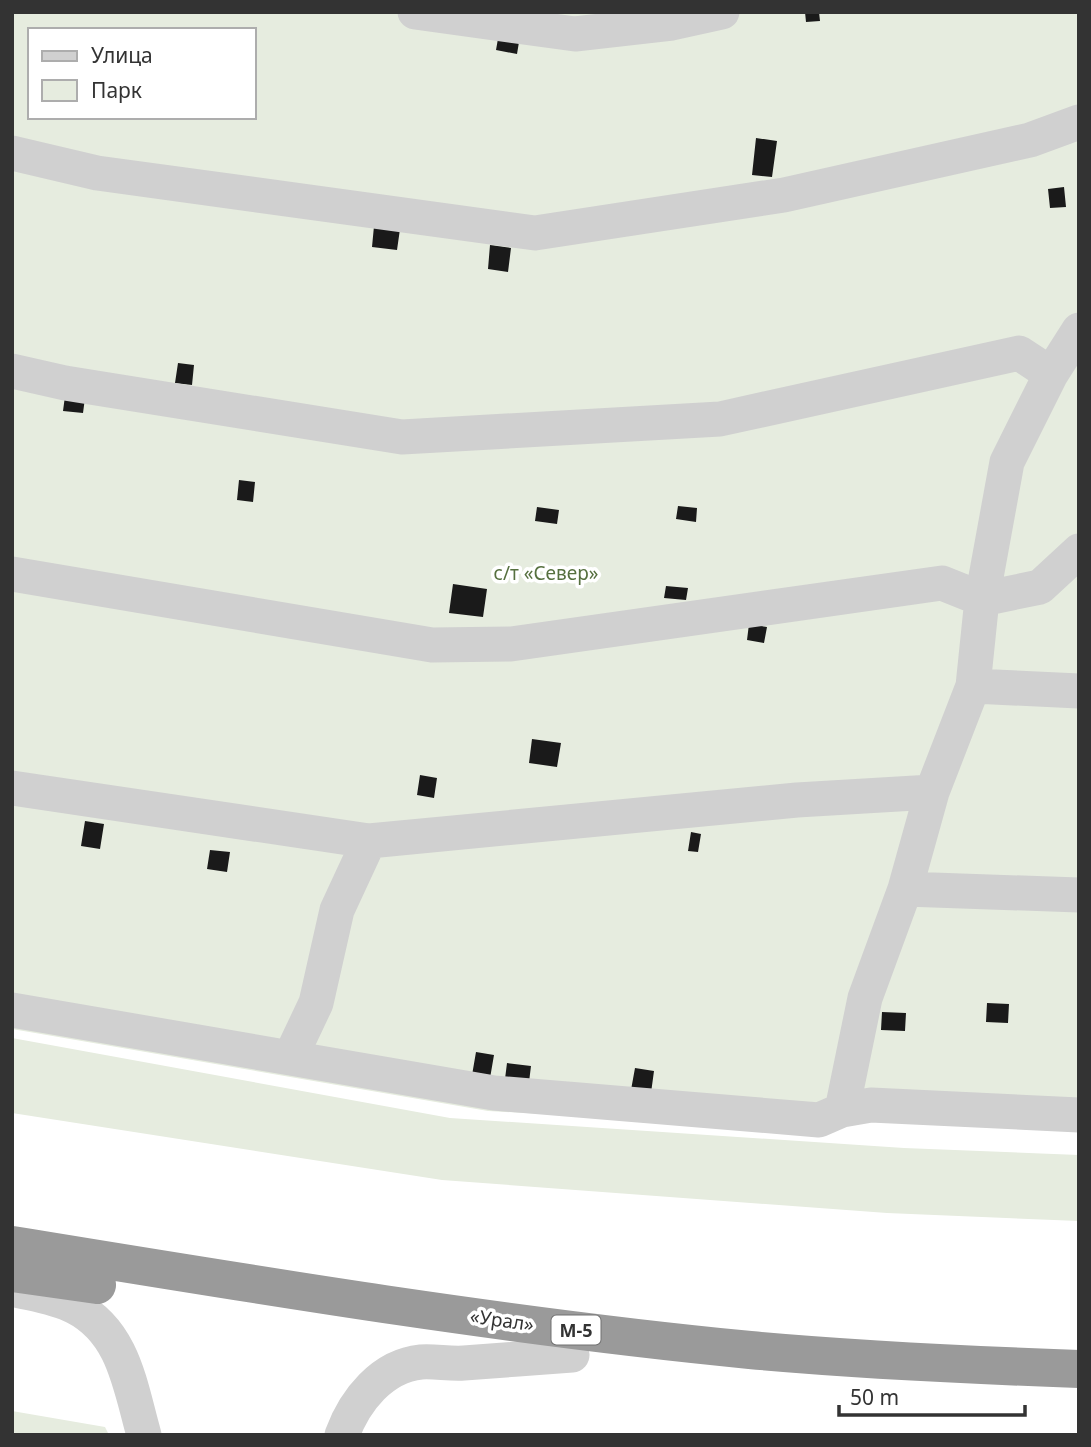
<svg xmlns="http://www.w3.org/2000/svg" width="1091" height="1447" font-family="'Noto Sans',sans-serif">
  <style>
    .green { fill: #e6ecdf; fill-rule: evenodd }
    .building { fill: #1a1a1a }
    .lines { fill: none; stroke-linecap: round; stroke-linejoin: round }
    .minor { stroke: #d0d0d0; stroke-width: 35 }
    .highway { stroke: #9a9a9a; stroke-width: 38 }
    .labels { text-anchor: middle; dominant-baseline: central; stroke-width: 7; stroke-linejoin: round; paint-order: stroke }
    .shield { fill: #fff; stroke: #707070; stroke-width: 2 }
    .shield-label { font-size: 18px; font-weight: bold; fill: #333 }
    .park-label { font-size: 19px; fill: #56703f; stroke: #fff }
    .street-label { font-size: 19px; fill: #333; stroke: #fff }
  </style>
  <rect width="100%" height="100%" fill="#fff"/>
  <path class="green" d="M12 12H1079V1123L872 1112 819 1129 488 1111 12 1029ZM30 30H254V117H30Z
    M12 1038 450 1118 904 1148 1079 1155V1221L887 1213 442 1180 12 1113Z
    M12 1411 105 1427 109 1435H12Z"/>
  <path class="building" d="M805 12H819L820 21 806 22Z
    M499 33 520 36 517 54 496 50Z
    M756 138 777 141 772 177 752 175Z
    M1064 187 1066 207 1050 208 1048 189Z
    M374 226 400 229 397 250 372 247Z
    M490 245 511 248 508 272 488 269Z
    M178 363 194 365 192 385 175 383Z
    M65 396 85 398 83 413 63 411Z
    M239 480 255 482 253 502 237 500Z
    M678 506 697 508 696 522 676 519Z
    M537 507 559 510 557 524 535 521Z
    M453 584 487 589 483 617 449 613Z
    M666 586 688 588 686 600 664 598Z
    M749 624 767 627 764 643 747 640Z
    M532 739 561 743 557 767 529 763Z
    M420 775 437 778 434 798 417 795Z
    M85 821 104 824 100 849 81 846Z
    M691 832 701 834 698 852 688 851Z
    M210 850 230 852 227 872 207 869Z
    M987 1003 1009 1004 1008 1023 986 1022Z
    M882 1012 906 1013 905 1031 881 1030Z
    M476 1052 494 1055 489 1084 471 1081Z
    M507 1063 531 1066 529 1082 505 1079Z
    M635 1068 654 1071 651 1093 631 1090Z"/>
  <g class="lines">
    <path class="minor" d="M415 12 575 34 672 23 722 12
      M12 153 97 173 535 233 784 195 1030 140 1079 122
      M12 371 65 383 402 437 720 419 1019 353 1051 374
      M12 574 432 645 511 644 942 583 982 599 1040 587 1079 551
      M973 686 1079 691
      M12 788 369 841 797 800 932 792
      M905 889 1079 895
      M12 1010 494 1093 819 1120 842 1110 871 1105 1079 1115
      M290 1058 316 1003 337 910 369 841
      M842 1110 865 998 905 889 932 792 973 686 982 599 1007 462 1051 374 1079 330
      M12 1289C32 1294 56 1297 75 1307 124 1332 130 1386 144 1435
      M342 1435C355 1400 382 1366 421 1362 435 1361 449 1364 464 1363 500 1360 536 1358 572 1355"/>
    <path class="highway" d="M12 1245C257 1285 503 1326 750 1350 859 1360 969 1365 1079 1369
      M12 1273 97 1285"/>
  </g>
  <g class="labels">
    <rect class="shield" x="551.5" y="1315.5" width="49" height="29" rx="5"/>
    <g class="shield-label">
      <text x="576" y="1330">М-5</text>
    </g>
    <g class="park-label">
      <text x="546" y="573">с/т «Север»</text>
    </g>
    <g class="street-label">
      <text transform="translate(502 1320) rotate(8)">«Урал»</text>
    </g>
  </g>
  <rect width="1091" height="1447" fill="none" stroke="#333333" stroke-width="28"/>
  <rect x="28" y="28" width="228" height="91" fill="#ffffff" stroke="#adadad" stroke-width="2"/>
  <rect x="42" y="51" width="35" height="10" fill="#d0d0d0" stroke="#adadad" stroke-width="2"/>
  <text x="91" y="63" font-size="21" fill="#333333">Улица</text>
  <rect x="42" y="80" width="35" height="21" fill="#e6ecdf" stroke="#adadad" stroke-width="2"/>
  <text x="91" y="98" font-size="21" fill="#333333">Парк</text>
  <path d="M839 1405v10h186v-10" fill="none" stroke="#333333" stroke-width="3.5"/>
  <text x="850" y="1405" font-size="21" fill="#333333" stroke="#ffffff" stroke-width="5" paint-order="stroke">50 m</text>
</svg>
